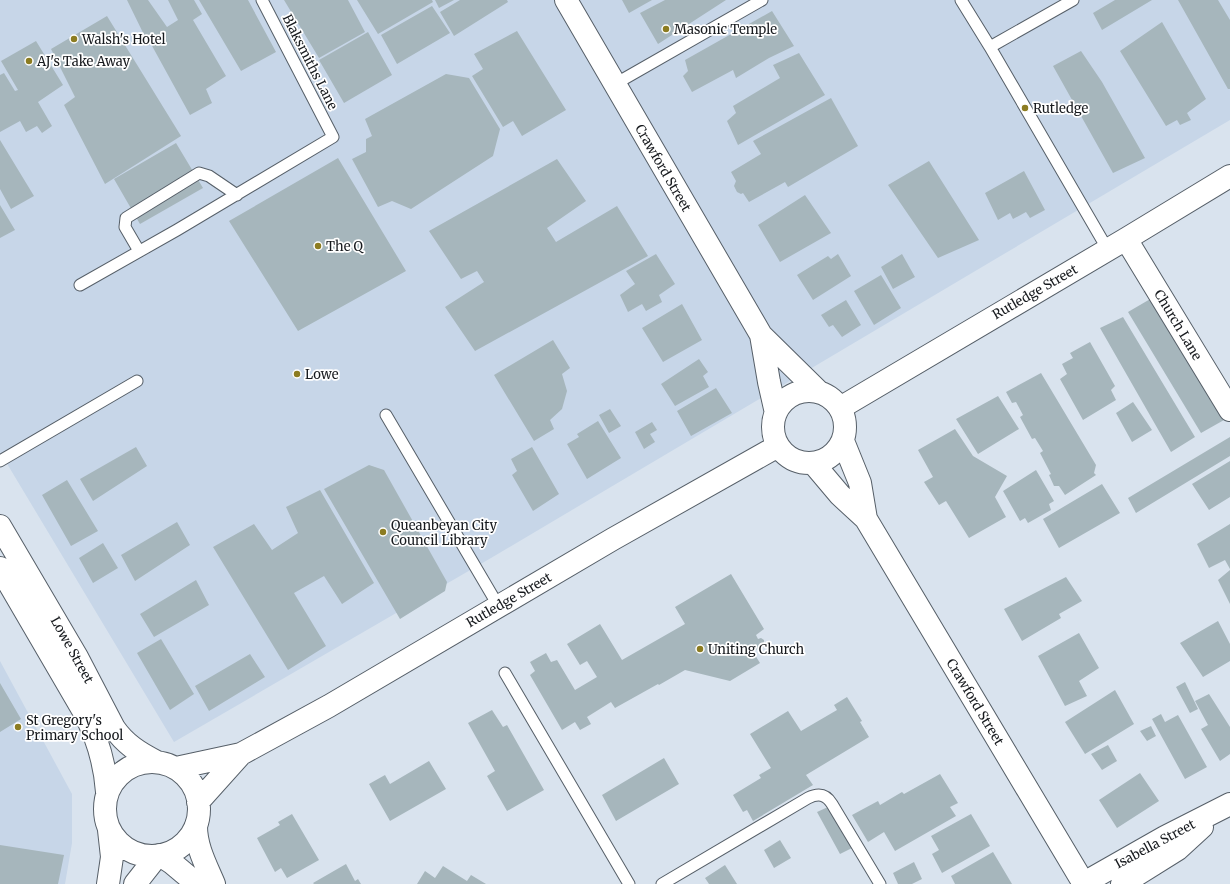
<svg xmlns="http://www.w3.org/2000/svg" width="1230" height="884" font-family="Merriweather,serif">
  <style>
    .built { fill: #c7d6e8 }
    .building { fill: #a6b6bc }
    .lines { fill: none; stroke-linecap: round; stroke-linejoin: round }
    .lane-casing { stroke: #565f68; stroke-width: 13 }
    .street-casing { stroke: #565f68; stroke-width: 24 }
    .secondary-casing { stroke: #565f68; stroke-width: 24 }
    .lane { stroke: #fff; stroke-width: 11 }
    .street { stroke: #fff; stroke-width: 22 }
    .secondary { stroke: #fff; stroke-width: 22 }
    .poi-dot { fill: #8c7c21; stroke: #fff; stroke-width: 1.5 }
    .labels { text-anchor: middle; dominant-baseline: central; stroke-width: 3.5; stroke-linejoin: round; paint-order: stroke }
    .poi-label { font-size: 13px; fill: #171a1e; stroke: #fff; text-anchor: start }
    .street-label { font-size: 13px; fill: #171a1e; stroke: #fff }
  </style>
  <rect width="100%" height="100%" fill="#d9e3ee"/>
  <path class="built" d="M0 0H1230V120L491 558 174 742 0 452Z
    M0 661 72 794V843L65 884H0Z"/>
  <path class="building" d="M127 0H148L167 27 178 20 168 0H194L202 14 193 20 226 76 206 89 212 103 190 115 151 44 149 45Z
    M199 0H248L276 52 241 71Z
    M284 0H348L365 32 319 58Z
    M357 0H432L433 2 378 34Z
    M435 0H454L439 8Z
    M460 0H507L508 2 454 36 440 12Z
    M622 0H652L629 13Z
    M665 0H726L658 44 640 13Z
    M1115 0H1152L1102 30 1093 13Z
    M1178 0H1218L1230 20V89H1228Z
    M432 6 450 33 397 64 381 35Z
    M772 11 794 46 769 58 736 78 733 70 692 92 683 76 688 71 685 60Z
    M107 16 181 136 105 184 64 105 75 97 51 49Z
    M1162 22 1206 99 1187 113 1191 120 1180 125 1177 120 1166 126 1120 51Z
    M517 31 566 110 522 136 513 121 503 127 472 76 483 69 474 54Z
    M368 32 392 75 344 103 319 60Z
    M36 41 63 85 38 102 52 126 42 133 37 126 26 132 20 121 0 132V75L4 73 15 91 18 90 1 61Z
    M1081 51 1102 82 1145 158 1113 173 1053 66Z
    M799 53 825 95 738 145 727 121 736 113 733 106 780 78 773 65Z
    M446 74 469 78 500 129 493 156 411 209 392 201 378 207 352 159 366 152V139L372 136 365 119Z
    M831 98 858 146 788 187 785 182 749 202 743 193 741 194 737 192 734 186 736 181 731 172 761 154 753 141Z
    M0 140 34 196 11 209 0 189Z
    M176 143 203 188 140 224 114 179Z
    M338 158 406 271 298 331 229 221Z
    M557 159 586 201 547 228 556 242 617 206 648 256 475 351 445 307 484 282 477 271 461 279 429 231Z
    M929 161 979 240 938 258 888 185Z
    M1024 171 1045 210 1030 218 1026 212 1013 219 1010 213 998 220 985 193Z
    M805 195 831 233 780 262 758 225Z
    M0 205 15 230 0 238Z
    M656 254 675 284 659 295 662 302 646 311 642 304 628 312 620 295 635 284 626 271Z
    M838 254 851 276 813 300 797 275 828 256 831 259Z
    M902 254 915 277 893 289 881 267Z
    M881 275 901 308 874 325 854 291Z
    M1152 298 1224 420 1201 433 1128 312Z
    M846 300 861 325 842 337 833 325 829 327 821 315Z
    M682 304 702 340 663 362 642 328Z
    M1123 317 1195 437 1171 452 1100 328Z
    M553 340 570 368 562 374 567 391 562 409 550 420 554 429 534 441 494 375Z
    M1090 342 1115 386 1111 390 1116 400 1083 420 1060 379 1067 374 1062 364 1073 358 1070 353Z
    M699 359 708 372 703 376 709 387 675 406 661 384Z
    M1041 373 1096 465 1094 473 1096 475 1065 495 1059 486H1054L1049 475 1051 474 1040 453 1043 451 1035 438 1032 439 1020 417 1023 415 1016 402 1012 403 1006 392Z
    M716 388 732 413 691 436 677 411Z
    M998 396 1019 429 978 454 956 419Z
    M1133 402 1152 430 1132 442 1116 413Z
    M610 409 621 426 609 433 599 415Z
    M598 421 621 458 587 479 567 444 579 437 577 434Z
    M652 422 657 430 650 434 655 442 644 449 635 432Z
    M955 429 973 456 1007 476 995 497 1006 517 969 538 946 501 939 505 924 482 933 477 918 450Z
    M1230 437V456L1136 513 1128 498Z
    M136 447 147 466 93 501 80 479Z
    M532 447 559 494 533 511 512 475 517 471 511 459Z
    M1230 461V497L1209 510 1192 484Z
    M369 465 384 470 447 582 445 591 400 619 324 489Z
    M1036 470 1054 501 1049 504 1051 510 1028 523 1025 518 1020 521 1003 491Z
    M67 480 98 531 71 546 42 495Z
    M1102 484 1120 513 1059 548 1043 519Z
    M320 490 374 583 342 604 324 576 294 593 326 646 288 670 213 547 254 524 272 550 298 533 286 507Z
    M177 522 190 545 135 581 121 555Z
    M1230 524V569L1225 560 1209 568 1197 544Z
    M103 543 118 568 93 583 79 558Z
    M1230 570V604L1218 580Z
    M731 574 764 629 756 635 758 639 761 638 764 640V644L753 652 760 663 730 681 685 670 659 685 658 684 615 708 611 702 587 717 591 724 580 730 575 722 562 730 530 675 535 671 530 662 546 653 551 662 557 660 575 690 597 677 587 661 580 665 567 644 600 624 622 660 685 624 675 607Z
    M1066 577 1082 601 1059 614 1061 618 1022 641 1004 609Z
    M196 580 209 605 154 637 140 614Z
    M1218 621 1230 644V661L1203 677 1180 643Z
    M1079 633 1099 668 1079 681 1087 696 1065 706 1038 656Z
    M161 639 194 694 170 710 137 653Z
    M250 654 265 677 209 711 195 686Z
    M1185 682 1198 709 1190 713 1176 687Z
    M0 683 21 719 0 732Z
    M1115 690 1134 724 1085 754 1065 722Z
    M1209 694 1230 727V754L1220 761 1201 729 1208 725 1195 701Z
    M847 697 862 721 860 722 869 737 806 775 813 785 753 821 747 810 743 812 733 795 761 778 759 775 771 768 750 734 788 711 801 731 837 710 834 705Z
    M492 710 503 727 507 725 544 790 507 811 487 776 495 771 468 723Z
    M1161 714 1165 722 1178 715 1207 767 1185 779 1152 719Z
    M1151 726 1156 736 1147 741 1140 731Z
    M1108 745 1117 761 1102 770 1091 754Z
    M664 758 679 784 616 821 602 795Z
    M429 761 446 789 390 821 369 784 385 775 390 784Z
    M1140 773 1159 801 1117 828 1099 800Z
    M940 774 958 803 950 807 956 816 895 851 884 832 868 842 852 815 878 801 880 805 902 792 904 794Z
    M828 807 852 848 840 854 817 812Z
    M292 814 319 860 287 878 281 868 275 872 257 838 280 825 278 822Z
    M971 814 990 846 942 873 932 854 939 850 931 836Z
    M780 840 791 858 774 868 764 850Z
    M0 845 64 855 58 884H0Z
    M993 852 1012 884H955L951 876Z
    M914 862 922 879 912 884H898L893 873Z
    M346 864 355 881 358 879 361 884H314L313 883Z
    M725 865 737 884H709L705 878Z
    M443 866 467 881 471 875 486 884H417L425 871 435 878Z"/>
  <g class="lines">
    <g class="lane-casing">
      <path id="lane" d="M961 0 990 47 1108 250
        M990 47 1073 0
        M615 84 762 0
        M139 251 125 227 126 218 199 173 209 176 237 195
        M80 285 177 230 333 137 262 0
        M386 415 499 607
        M0 461 137 381
        M505 673 629 884
        M662 884 808 798C818 793 826 794 832 804L880 884"/>
    </g>
    <g class="street-casing">
      <path id="street" d="M1126 239 1230 410
        M840 408 1126 239 1230 176
        M196 826C196 847 206 865 214 884
        M160 855 172 863 197 884
        M1084 883 1165 837 1230 804
        M1122 884 1178 849 1202 827"/>
    </g>
    <g class="secondary-casing">
      <path id="secondary" d="M566 0 761 335 819 392
        M761 335 769 382 776 413
        M773 427a36 36 0 1 1 72 0a36 36 0 1 1-72 0Z
        M843 441 860 483 866 519
        M813 463 840 495 866 519 1084 884
        M0 526 77 657 114 728C125 744 139 753 157 762
        M0 568 84 712C97 737 105 763 107 792
        M105 809a47 47 0 1 1 94 0a47 47 0 1 1-94 0Z
        M176 768 241 754 329 706 613 539 778 446
        M198 802 241 754
        M108 884 112 857 109 830
        M135 884 157 856"/>
    </g>
    <use href="#lane" class="lane"/>
    <use href="#street" class="street"/>
    <use href="#secondary" class="secondary"/>
  </g>
  <g class="poi-dot">
    <circle cx="666" cy="29" r="4"/>
    <circle cx="74" cy="39" r="4"/>
    <circle cx="29" cy="61" r="4"/>
    <circle cx="1025" cy="108" r="4"/>
    <circle cx="318" cy="246" r="4"/>
    <circle cx="297" cy="374" r="4"/>
    <circle cx="383" cy="532" r="4"/>
    <circle cx="700" cy="649" r="4"/>
    <circle cx="18" cy="727" r="4"/>
  </g>
  <g class="labels">
    <g class="poi-label">
      <text x="674" y="29">Masonic Temple</text>
      <text x="82" y="39">Walsh's Hotel</text>
      <text x="37" y="61">AJ's Take Away</text>
      <text x="1033" y="108">Rutledge</text>
      <text x="326" y="246">The Q</text>
      <text x="305" y="374">Lowe</text>
      <text x="391" y="525">Queanbeyan City<tspan x="391" dy="15">Council Library</tspan></text>
      <text x="708" y="649">Uniting Church</text>
      <text x="26" y="720">St Gregory's<tspan x="26" dy="15">Primary School</tspan></text>
    </g>
    <g class="street-label">
      <text transform="translate(310 62) rotate(63)">Blaksmiths Lane</text>
      <text transform="translate(663 168) rotate(60)">Crawford Street</text>
      <text transform="translate(1035 292) rotate(-30)">Rutledge Street</text>
      <text transform="translate(1178 325) rotate(59)">Church Lane</text>
      <text transform="translate(509 600) rotate(-30)">Rutledge Street</text>
      <text transform="translate(72 650) rotate(61)">Lowe Street</text>
      <text transform="translate(975 702) rotate(59)">Crawford Street</text>
      <text transform="translate(1155 844) rotate(-28)">Isabella Street</text>
    </g>
  </g>
</svg>
